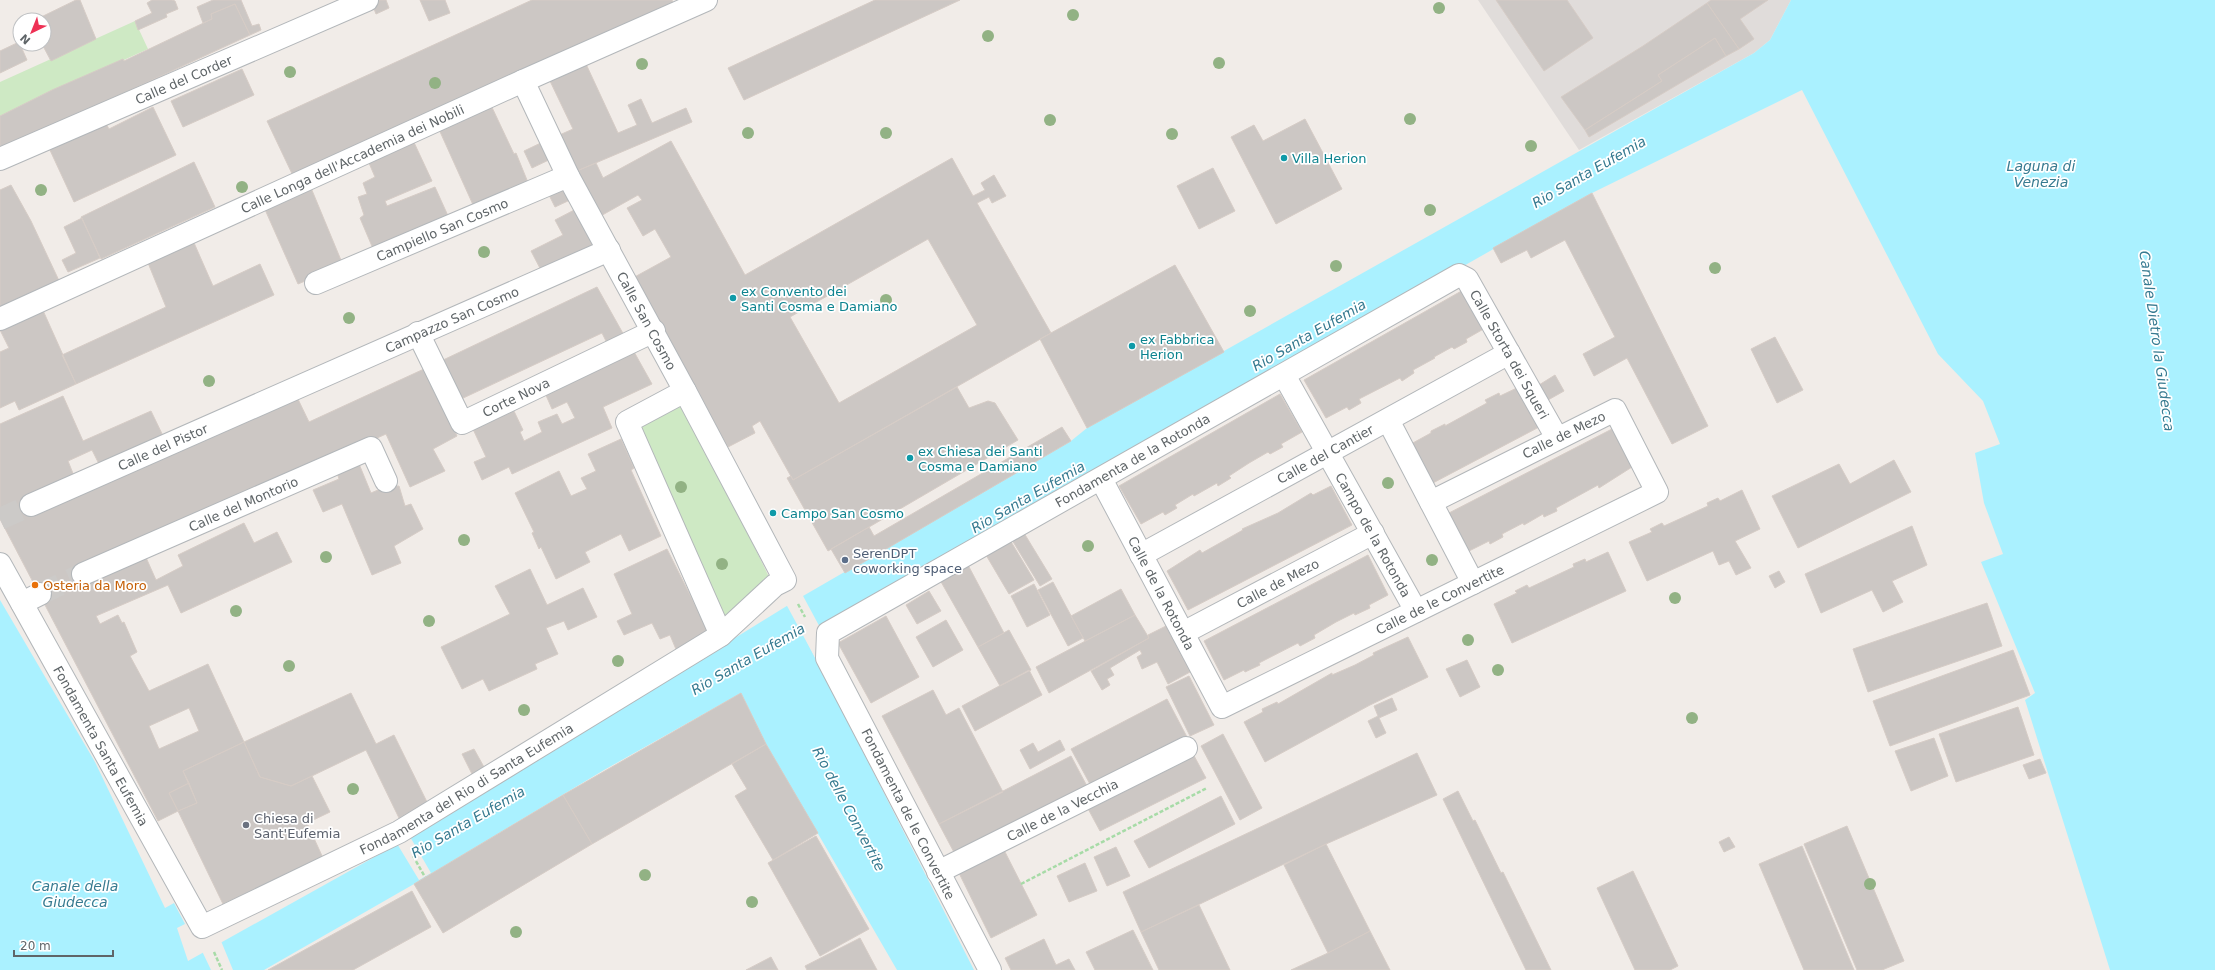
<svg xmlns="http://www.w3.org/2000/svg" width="2215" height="970" font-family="'DejaVu Sans',sans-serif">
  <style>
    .industrial { fill: #e0dcda }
    .green { fill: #cee9c4 }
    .water { fill: #aaf1ff }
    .pier { fill: #f1ece8 }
    .building { fill: #ccc7c4; stroke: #d6ccc6; fill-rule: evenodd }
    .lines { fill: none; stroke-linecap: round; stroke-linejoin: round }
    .minor-tunnel { stroke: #cccac8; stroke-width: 22; stroke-dasharray: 22 11; stroke-linecap: butt }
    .minor-casing { stroke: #b3b7ba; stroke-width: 24 }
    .path { stroke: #a7dba7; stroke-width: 2.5; stroke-dasharray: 4 2; stroke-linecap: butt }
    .minor { stroke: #fff; stroke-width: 22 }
    .tree { fill: #92b284 }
    .culture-dot { fill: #0f9aa8; stroke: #fff; stroke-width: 1.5 }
    .service-dot { fill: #5c6f8a; stroke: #fff; stroke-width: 1.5 }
    .food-dot { fill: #e8710a; stroke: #fff; stroke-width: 1.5 }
    .worship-dot { fill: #6b7280; stroke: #fff; stroke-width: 1.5 }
    .labels { text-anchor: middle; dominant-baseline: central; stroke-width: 3.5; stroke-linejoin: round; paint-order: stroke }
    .street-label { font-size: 13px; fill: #5f6568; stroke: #fff }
    .culture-label { font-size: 13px; fill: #0d838f; stroke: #fff; text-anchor: start }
    .service-label { font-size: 13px; fill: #4e5e75; stroke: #fff; text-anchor: start }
    .food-label { font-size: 13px; fill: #c56008; stroke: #fff; text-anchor: start }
    .worship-label { font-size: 13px; fill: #5b616d; stroke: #fff; text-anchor: start }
    .water-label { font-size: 14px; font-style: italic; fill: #377b91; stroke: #fff }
  </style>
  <rect width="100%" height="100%" fill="#f1ece8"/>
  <path class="industrial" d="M1478 0H1791L1770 40 1754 53 1579 150Z"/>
  <path class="green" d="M135 21 148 49 0 116V82Z
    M678 402 715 465 769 577 722 620 632 425Z"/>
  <path class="water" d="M1791 0H2215V970H2110L2025 700 2035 693 1981 562 2003 554 1984 503 1975 453 2000 444 1983 401 1938 354 1802 90 1592 193 806 640 974 970H897L766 744 741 693 604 770 414 884 264 970H0V600L95 762 165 908 174 903 185 924 177 928 188 961 439 821 803 596 1071 441 1087 428 1754 53 1770 40Z"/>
  <path class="pier" d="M802 594 823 633 808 641 819 662 818 663 786 604Z
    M409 835 431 873 419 880 396 842Z
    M221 941 233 970H211L202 951Z"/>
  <path class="building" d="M76 0H80L96 39 51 61 42 44H44V20H35Z
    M152 0H172L175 1 178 9 166 14 167 17 138 30 135 21 152 13 147 3Z
    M213 0H241L252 26 259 24 261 30 250 35 235 4 211 14 212 19 203 23 197 7Z
    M374 0H386L389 8 376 14 371 1Z
    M420 0H445L450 13 429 21Z
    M532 0H672L675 8 295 180 267 121Z
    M875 0H960L744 100 728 68Z
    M1496 0H1567L1593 38 1544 71Z
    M1711 0H1768L1740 19 1754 39 1739 49 1707 3Z
    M1707 3 1739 49 1726 56 1715 38 1658 75 1662 81 1585 130 1561 97 1643 46Z
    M235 4 250 35 0 150V116L52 90 123 59 124 61 212 19 211 14Z
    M1715 38 1726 56 1589 137 1585 130 1662 81 1658 75Z
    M19 42 27 60 0 73V51Z
    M586 64 618 133 637 125 628 105 641 99 652 123 686 108 692 122 572 173 555 137 573 129 550 81Z
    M242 69 254 95 183 127 171 101Z
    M489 101 514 154 516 153 529 185 474 207 437 125Z
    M153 107 176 155 74 202 49 148 105 122 109 129Z
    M1305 119 1342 189 1276 224 1231 137 1254 125 1263 141Z
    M411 136 432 181 385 201 387 206 435 187 449 218 374 251 360 218 364 215 358 197 367 194 363 183 375 177 366 156Z
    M547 140 555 157 532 168 524 151Z
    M671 141 745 275 952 158 973 196 985 190 981 183 994 175 1006 196 992 203 989 197 977 203 1051 333 793 480 760 421 752 426 755 433 728 447 631 279 671 257 655 229 643 236 627 208 642 200 638 195 597 218 572 173 596 163 603 178ZM928 239 977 325 839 403 790 317Z
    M194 162 215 207 101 259 81 217Z
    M1213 168 1235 211 1199 229 1177 186Z
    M309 183 343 265 298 284 263 205Z
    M11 185 31 221 62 287 0 315V190Z
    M564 188 570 200 555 207 549 195Z
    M1592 193 1708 426 1672 444 1627 358 1594 376 1583 354 1615 337 1565 240 1531 258 1527 250 1501 263 1493 248Z
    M580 207 603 248 543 274 531 251 563 235 555 220Z
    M82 218 100 258 68 272 62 260 76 253 64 227Z
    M191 236 213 286 260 264 274 295 76 384 62 355 166 307 146 258Z
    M1175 265 1224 352 1087 428 1040 339Z
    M597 287 625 337 608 345 602 333 459 400 441 361Z
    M1465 289 1487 327 1466 339 1467 342 1454 349 1452 347 1434 357 1435 358 1413 370 1414 373 1402 381 1400 378 1359 399 1361 403 1349 410 1347 407 1326 418 1304 380Z
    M41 306 76 384 19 410 15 401 0 408V352L9 348 0 330Z
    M1775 337 1803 390 1777 403 1751 349Z
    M633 350 652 384 603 407 612 428 512 474 509 467 482 480 474 462 486 457 472 427 512 407 523 430 520 432 524 441 542 432 538 422 557 414 562 424 575 418 567 402 552 409 545 393Z
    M424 369 457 436 433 449 445 471 410 487 386 434 81 571 144 553 156 580 183 566 178 555 244 523 254 543 277 532 292 562 181 613 168 585 96 616 100 624 118 615 122 623 124 622 137 652 130 656 149 691 208 664 244 742 183 771 189 783 169 793 178 811 158 821 0 519V424L63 396 83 441 151 411 165 440 101 468 92 450 68 461 76 481 295 393 309 422ZM189 708 199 731 159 749 149 726Z
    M1555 375 1564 391 1548 400 1539 385Z
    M1521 386 1541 426 1431 484 1411 444 1431 433V431L1445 424V426L1487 403 1485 400 1499 393 1500 396Z
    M957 387 969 408 988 401 995 403 1018 440 828 551 787 478 791 476 793 480Z
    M1280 394 1302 432 1281 444 1283 447 1270 454 1268 452 1249 463 1229 476 1231 478 1218 486 1217 483 1194 496 1193 494 1175 505 1177 508 1165 515 1163 512 1141 524 1119 486Z
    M1062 427 1071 441 845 573 831 549 869 527 874 536Z
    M1612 429 1632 467 1599 488 1598 485 1556 508 1557 511 1544 517 1543 514 1524 525 1523 523 1502 534 1503 537 1490 544 1489 541 1467 552 1447 514Z
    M621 439 634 468 631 470 661 536 629 551 621 534 585 552 590 562 556 579 541 547 539 549 532 533 534 532 515 493 559 471 571 496 587 489 581 478 596 471 588 454Z
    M357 459 371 493 385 487 399 486 405 506 411 504 423 529 394 546 401 563 372 575 342 504 323 512 313 490 339 479 336 469Z
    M1894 460 1911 492 1798 548 1772 496 1839 464 1850 484Z
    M1331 486 1352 525 1188 610 1167 571 1200 550 1202 553 1243 530 1242 529 1278 513 1311 493 1313 495Z
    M1742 490 1760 529 1735 541 1751 568 1736 575 1729 561 1719 565 1713 551 1647 581 1629 542 1652 532 1650 529 1662 523 1664 526 1708 506 1707 503 1718 498 1720 501Z
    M1912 526 1927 565 1892 581 1903 602 1883 612 1872 590 1821 613 1805 574Z
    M1024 533 1052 579 1040 586 1012 540Z
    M1010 540 1034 580 1009 594 986 555Z
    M667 549 710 635 678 654 670 635 660 639 652 623 624 635 617 621 632 614 614 574Z
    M1608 552 1626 591 1512 643 1494 604 1517 593 1515 591 1527 585 1529 588 1574 567 1573 564 1585 559 1586 562Z
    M1368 555 1388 595 1369 605 1370 608 1355 615 1354 613 1336 622 1314 635 1315 638 1300 646 1298 643 1259 663 1260 665 1245 672 1244 670 1224 680 1204 641Z
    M968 565 1004 633 978 647 940 580Z
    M530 569 547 605 583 588 597 617 568 630 564 621 546 628 558 654 535 664 537 669 489 691 483 679 462 689 441 647 510 614 495 586Z
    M1779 571 1785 582 1775 588 1769 576Z
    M1053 582 1083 638 1068 646 1038 590Z
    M1034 584 1050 615 1027 627 1011 596Z
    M1121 589 1135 615 1085 641 1071 616Z
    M929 591 941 611 917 624 906 605Z
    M1987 603 2002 646 1868 692 1853 649Z
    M1135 615 1149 638 1049 693 1036 667Z
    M886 616 919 677 871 703 838 643Z
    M946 620 963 650 933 667 916 637Z
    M1166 626 1190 672 1168 684 1157 662 1142 669 1137 657 1142 654 1140 650 1110 668 1114 675 1107 679 1110 685 1102 690 1091 671 1149 638 1148 635Z
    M1009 630 1031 670 1000 686 978 647Z
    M1408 637 1428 677 1370 705 1265 762 1244 722 1263 712 1262 709 1277 702 1278 704 1332 673V675L1355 665 1374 655 1373 653Z
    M2013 650 2030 695 1890 746 1873 701Z
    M1467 660 1480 687 1460 697 1446 669Z
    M1029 670 1042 695 975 731 962 706Z
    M1189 676 1214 725 1190 736 1166 687Z
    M933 690 946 715 959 708 1003 792 939 824 882 716Z
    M351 693 376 744 394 735 427 802 399 818 366 750 291 786 260 777 244 742Z
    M741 693 766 744 592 844 563 795Z
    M1392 698 1397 710 1379 718 1386 733 1376 738 1368 721 1378 716 1374 706Z
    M1167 699 1187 737 1091 786 1071 749Z
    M2018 707 2034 755 1956 782 1939 734Z
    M1223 734 1262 808 1240 820 1201 746Z
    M1934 738 1948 776 1911 791 1895 751Z
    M1060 740 1065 750 1030 769 1020 750 1033 743 1038 752Z
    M244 742 260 777 291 786 312 776 330 812 307 823 323 858 223 904 178 811 197 803 183 771Z
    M766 744 818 833 773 860 735 796 747 789 732 764Z
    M474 749 484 767 472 774 462 754Z
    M1192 752 1206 778 1100 831 1086 805Z
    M1417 753 1437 795 1326 844 1141 932 1123 892Z
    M1071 756 1088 788 956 856 939 824Z
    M2040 759 2046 773 2029 779 2023 765Z
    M189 783 197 803 178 811 169 793Z
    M1458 791 1473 821 1475 820 1501 873 1503 872 1551 970H1526L1443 799Z
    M563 795 592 844 443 933 414 884Z
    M1221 796 1235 824 1149 868 1134 841Z
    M1847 826 1904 961 1882 970H1857L1804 844Z
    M816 836 869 929 820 956 768 863Z
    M1729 837 1735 847 1724 852 1719 842Z
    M1326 844 1370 931 1328 953 1284 865Z
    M1802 846 1854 970H1804L1759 864Z
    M1116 847 1130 876 1107 886 1094 857Z
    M1003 848 1037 915 991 938 958 871Z
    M1085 863 1097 891 1069 902 1057 876Z
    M1633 871 1678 966 1670 970H1635L1597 888Z
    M412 891 431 927 353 970H268Z
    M1199 905 1230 970H1159L1141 932Z
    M1133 930 1153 970H1095L1086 952Z
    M1370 931 1390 970H1291L1328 953Z
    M860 938 877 970H807L805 966Z
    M1044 939 1056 965 1069 959 1075 970H1011L1005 958Z
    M771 957 778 970H746Z"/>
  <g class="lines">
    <path class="minor-tunnel" d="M0 519 31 505
      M40 594 83 574"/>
    <g class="minor-casing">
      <g id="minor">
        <path id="s1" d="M523 81 568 176 685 391"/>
        <path id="s2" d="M0 159 367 0"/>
        <path id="s3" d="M316 283 568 176"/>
        <path id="s4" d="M0 319 523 81 706 0"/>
        <path id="s5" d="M418 333 462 423 654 331"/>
        <path id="s6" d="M1284 375 1416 611"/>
        <path d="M685 391 785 580 775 585 721 635 627 422Z"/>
        <path d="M1388 420 1473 583"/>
        <path id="s7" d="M1101 479 1222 707 1657 492 1615 410 1431 502"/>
        <path id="s8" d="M31 505 609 250"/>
        <path id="s9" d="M1141 555 1509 353"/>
        <path id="s10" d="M0 564 202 927 399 832 721 635"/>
        <path id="s11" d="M83 574 371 448 386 481"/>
        <path d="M22 603 40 594"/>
        <path id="s12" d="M1183 633 1373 533"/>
        <path id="s13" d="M938 872 1186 748"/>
        <path id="s14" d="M990 970 827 658 828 633 1459 275 1467 279 1557 438"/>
      </g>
    </g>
    <path class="path" d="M798 604 805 617
      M413 856 425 877
      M1021 884 1207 788
      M214 952 222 970"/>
    <use href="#minor" class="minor"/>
  </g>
  <g class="tree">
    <circle cx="1439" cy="8" r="6"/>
    <circle cx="1073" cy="15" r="6"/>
    <circle cx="988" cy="36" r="6"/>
    <circle cx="1219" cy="63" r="6"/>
    <circle cx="642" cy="64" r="6"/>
    <circle cx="290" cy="72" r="6"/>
    <circle cx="435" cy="83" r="6"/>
    <circle cx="1410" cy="119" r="6"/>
    <circle cx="1050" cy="120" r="6"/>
    <circle cx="748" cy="133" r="6"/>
    <circle cx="886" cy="133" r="6"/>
    <circle cx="1172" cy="134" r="6"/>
    <circle cx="1531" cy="146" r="6"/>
    <circle cx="242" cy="187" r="6"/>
    <circle cx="41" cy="190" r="6"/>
    <circle cx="1430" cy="210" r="6"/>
    <circle cx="484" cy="252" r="6"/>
    <circle cx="1336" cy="266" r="6"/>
    <circle cx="1715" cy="268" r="6"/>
    <circle cx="886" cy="300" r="6"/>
    <circle cx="1250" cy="311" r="6"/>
    <circle cx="349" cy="318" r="6"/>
    <circle cx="209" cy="381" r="6"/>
    <circle cx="1388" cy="483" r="6"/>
    <circle cx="681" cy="487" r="6"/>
    <circle cx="464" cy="540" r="6"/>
    <circle cx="1088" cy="546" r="6"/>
    <circle cx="326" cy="557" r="6"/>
    <circle cx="1432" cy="560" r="6"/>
    <circle cx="722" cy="564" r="6"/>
    <circle cx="1675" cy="598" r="6"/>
    <circle cx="236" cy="611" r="6"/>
    <circle cx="429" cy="621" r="6"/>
    <circle cx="1468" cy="640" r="6"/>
    <circle cx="618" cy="661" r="6"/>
    <circle cx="289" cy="666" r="6"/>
    <circle cx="1498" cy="670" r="6"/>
    <circle cx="524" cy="710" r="6"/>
    <circle cx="1692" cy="718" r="6"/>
    <circle cx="353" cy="789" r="6"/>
    <circle cx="645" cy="875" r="6"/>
    <circle cx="1870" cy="884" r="6"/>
    <circle cx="752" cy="902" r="6"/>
    <circle cx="516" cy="932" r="6"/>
  </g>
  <g class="culture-dot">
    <circle cx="1284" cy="158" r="4"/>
    <circle cx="733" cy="298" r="4"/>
    <circle cx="1132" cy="346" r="4"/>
    <circle cx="910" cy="458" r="4"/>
    <circle cx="773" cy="513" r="4"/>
  </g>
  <circle class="service-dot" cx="845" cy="560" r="4"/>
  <circle class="food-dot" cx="35" cy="585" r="4"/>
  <circle class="worship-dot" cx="246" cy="825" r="4"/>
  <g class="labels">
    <g class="street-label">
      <text stroke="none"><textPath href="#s2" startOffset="200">Calle del Corder</textPath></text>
      <text stroke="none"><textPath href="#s4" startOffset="387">Calle Longa dell'Accademia dei Nobili</textPath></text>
      <text stroke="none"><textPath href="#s3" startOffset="137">Campiello San Cosmo</textPath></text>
      <text stroke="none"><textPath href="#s8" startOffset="460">Campazzo San Cosmo</textPath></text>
      <text stroke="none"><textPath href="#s1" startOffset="270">Calle San Cosmo</textPath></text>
      <text stroke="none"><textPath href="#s14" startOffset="1198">Calle Storta dei Squeri</textPath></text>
      <text stroke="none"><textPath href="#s5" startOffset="160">Corte Nova</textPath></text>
      <text transform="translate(1564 435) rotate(-26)">Calle de Mezo</text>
      <text stroke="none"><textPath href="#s8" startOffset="144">Calle del Pistor</textPath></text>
      <text stroke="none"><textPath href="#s9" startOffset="210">Calle del Cantier</textPath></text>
      <text stroke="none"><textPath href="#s14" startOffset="727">Fondamenta de la Rotonda</textPath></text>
      <text stroke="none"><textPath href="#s11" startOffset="175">Calle del Montorio</textPath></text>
      <text stroke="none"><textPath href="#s6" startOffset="183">Campo de la Rotonda</textPath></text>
      <text stroke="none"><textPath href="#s12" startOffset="107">Calle de Mezo</textPath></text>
      <text stroke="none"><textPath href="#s7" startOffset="129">Calle de la Rotonda</textPath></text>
      <text stroke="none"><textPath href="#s7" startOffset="501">Calle de le Convertite</textPath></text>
      <text stroke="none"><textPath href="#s10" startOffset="208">Fondamenta Santa Eufemia</textPath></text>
      <text stroke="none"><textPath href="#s10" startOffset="714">Fondamenta del Rio di Santa Eufemia</textPath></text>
      <text stroke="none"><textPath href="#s13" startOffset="139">Calle de la Vecchia</textPath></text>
      <text transform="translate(908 814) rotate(63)">Fondamenta de le Convertite</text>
    </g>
    <g class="culture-label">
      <text x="1292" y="158">Villa Herion</text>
      <text x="741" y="291">ex Convento dei<tspan x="741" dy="15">Santi Cosma e Damiano</tspan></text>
      <text x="1140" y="339">ex Fabbrica<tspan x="1140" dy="15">Herion</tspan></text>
      <text x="918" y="451">ex Chiesa dei Santi<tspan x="918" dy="15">Cosma e Damiano</tspan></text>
      <text x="781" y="513">Campo San Cosmo</text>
    </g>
    <g class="service-label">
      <text x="853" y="553">SerenDPT<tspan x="853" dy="15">coworking space</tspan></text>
    </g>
    <g class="food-label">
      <text x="43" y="585">Osteria da Moro</text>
    </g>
    <g class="worship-label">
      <text x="254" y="818">Chiesa di<tspan x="254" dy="15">Sant'Eufemia</tspan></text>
    </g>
    <g class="water-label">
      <text x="2041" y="166">Laguna di<tspan x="2041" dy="16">Venezia</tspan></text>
      <text transform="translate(1589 172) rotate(-30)">Rio Santa Eufemia</text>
      <text transform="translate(1309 335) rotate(-30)">Rio Santa Eufemia</text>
      <text transform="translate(2157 341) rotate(82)">Canale Dietro la Giudecca</text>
      <text transform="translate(1028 497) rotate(-30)">Rio Santa Eufemia</text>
      <text transform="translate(748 659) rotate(-30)">Rio Santa Eufemia</text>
      <text transform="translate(849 809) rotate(62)">Rio delle Convertite</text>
      <text transform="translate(468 822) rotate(-30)">Rio Santa Eufemia</text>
      <text x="75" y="886">Canale della<tspan x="75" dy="16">Giudecca</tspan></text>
    </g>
  </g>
  <g transform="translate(32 32) rotate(223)"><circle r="19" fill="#ffffff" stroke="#bfc1c3"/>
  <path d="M0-3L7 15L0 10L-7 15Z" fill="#ee3155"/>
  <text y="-6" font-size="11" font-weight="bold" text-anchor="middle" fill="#5f6568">N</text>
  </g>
  <path d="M14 950v6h99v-6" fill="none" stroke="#5f6568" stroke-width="2"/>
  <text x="20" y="950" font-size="12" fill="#5f6568" stroke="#ffffff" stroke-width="3" paint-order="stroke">20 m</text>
</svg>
